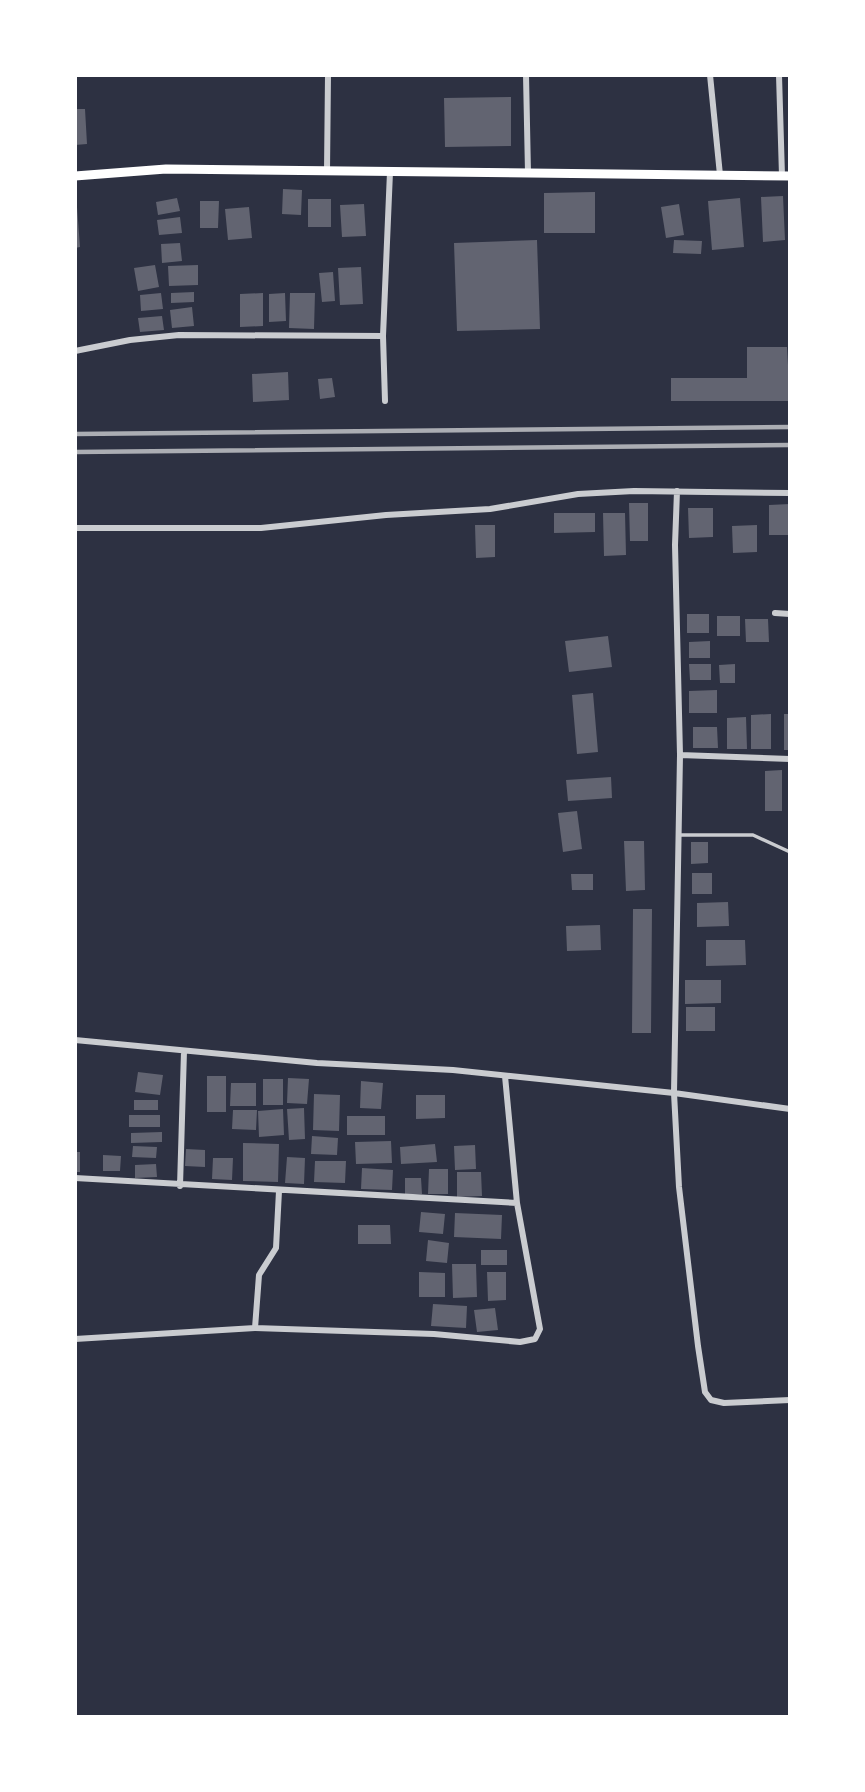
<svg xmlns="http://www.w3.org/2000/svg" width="865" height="1792" font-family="'PT Sans Narrow',sans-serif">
<rect width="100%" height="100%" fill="#2d3142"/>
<!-- building -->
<path fill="#626471" d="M511,97v49l-66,1 -1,-49z
M75,109h10l2,35 -12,1z
M283,189l19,1 -1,25 -19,-1z
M595,192v41h-51v-40z
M783,196l2,44 -22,2 -2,-45z
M177,198l3,13 -22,4 -2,-13z
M740,198l4,49 -32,3 -4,-49z
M308,199h23v28h-23z
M200,201h19l-1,27h-18z
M364,204l2,32 -24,1 -2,-32z
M679,204l5,31 -18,3 -5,-31z
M75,207h2l3,40 -5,1z
M249,207l3,31 -24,2 -3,-31z
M180,217l2,16 -23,2 -2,-15z
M537,240l3,89 -83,2 -3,-88z
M674,240l28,1 -1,13 -28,-1z
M180,243l2,18 -20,2 -1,-19z
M155,265l4,22 -21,4 -4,-23z
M198,265v20l-29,1 -1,-20z
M361,267l2,37 -23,1 -2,-37z
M333,272l2,29 -13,1 -3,-29z
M194,292v10l-23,1v-10z
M161,293l2,16 -22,2 -1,-16z
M263,293v33l-23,1v-33z
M285,293l1,28 -17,1v-28z
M290,293h25l-1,36 -25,-1z
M192,307l2,19 -22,2 -2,-18z
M162,316l2,14 -24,2 -2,-14z
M747,347h40l3,54h-119v-23h76z
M288,372l1,28 -36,2 -1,-28z
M332,378l3,19 -15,2 -2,-20z
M629,503h19v38h-18z
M790,504v31h-21v-30z
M688,508h25v29l-24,1z
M554,513h41v19l-41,1z
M603,513h22l1,42 -22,1z
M475,525h20v32l-19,1z
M757,525v27l-24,1 -1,-27z
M687,614h22v19h-22z
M717,616h23v20h-23z
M745,619h23l1,23h-23z
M608,636l4,31 -43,5 -4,-31z
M710,641v17h-21v-16z
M689,664h22v16h-21z
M735,664v19h-15l-1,-18z
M717,690v23h-28v-22z
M593,693l5,59 -21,2 -5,-59z
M771,714v35h-20v-34z
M784,714h6v36h-6z
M746,717l1,32h-20v-31z
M693,727h24l1,21h-25z
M782,770v41h-17v-40z
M611,777l1,21 -44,3 -2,-21z
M577,811l5,38 -19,3 -5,-39z
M624,841h20l1,49 -19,1z
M691,842h17v21l-17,1z
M692,873h20v21h-20z
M571,874h22v16h-21z
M728,902l1,24 -32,1v-24z
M633,909h19l-1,124h-19z
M600,925l1,25 -34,1 -1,-25z
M706,940h39l1,25 -40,1z
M685,980h36v23l-36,1z
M686,1007h29v24h-29z
M138,1072l25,3 -3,20 -25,-3z
M207,1076h19v36h-19z
M288,1078l21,1 -2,25 -20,-1z
M263,1079h20v26h-20z
M361,1081l22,2 -2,26 -21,-1z
M231,1083h25v23h-26z
M314,1094l26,1 -1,36 -26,-1z
M416,1095h29v23l-29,1z
M134,1100h24v10h-24z
M304,1108l1,31 -16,1 -2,-31z
M283,1109l1,26 -25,2 -1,-26z
M233,1110h24l-1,20 -24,-1z
M129,1115h31v12h-31z
M347,1116h38v19h-38z
M162,1132v10l-31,1v-10z
M312,1136l26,2 -1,17 -26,-1z
M391,1141l1,22 -36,1 -1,-22z
M243,1143l36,1 -1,38 -35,-1z
M435,1144l2,18 -36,2 -1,-17z
M475,1145l1,24 -21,1 -1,-24z
M133,1146l24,1 -1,11 -24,-1z
M186,1149l19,1v17l-20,-1z
M75,1152h5v20h-5z
M103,1155l18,1 -1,15h-17z
M287,1157l18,1 -1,26 -19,-1z
M213,1158h20l-1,22 -20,-1z
M315,1161h31l-1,22 -31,-1z
M156,1164l1,13 -22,1v-13z
M362,1168l31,2 -1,20 -31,-1z
M429,1169h19v25h-20z
M457,1172h24l1,24 -25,1z
M405,1178h16l1,16h-17z
M421,1212l24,2 -2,20 -24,-2z
M455,1213l47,2 -1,24 -47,-2z
M358,1225h32l1,19h-33z
M428,1240l21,3 -2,20 -21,-2z
M481,1250h26v15h-26z
M452,1264h24l1,33 -24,1z
M419,1272l26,1v24h-26z
M487,1272h19v28l-18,1z
M433,1304l34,2 -1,22 -35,-2z
M495,1308l3,22 -21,2 -3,-22z"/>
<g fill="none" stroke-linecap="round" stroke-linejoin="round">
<!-- service -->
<path stroke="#caccd0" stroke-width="3.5" d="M679,835h74l37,17"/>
<!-- minor -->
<path stroke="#caccd0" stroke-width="6" d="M526,75l2,98
M710,75l10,100
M779,75l3,101
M327,171l1,-96
M75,351l55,-11 49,-5 204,1
M385,401l-2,-65 7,-164
M677,491l-2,54 5,210 -6,338 5,94 19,159 7,46 6,8 13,3 66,-3
M75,528h186l125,-13 104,-6 88,-15 56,-3 156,2
M775,613l15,1
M680,755l110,4
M75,1040l242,23 136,7 221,23 116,16
M75,1178l442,25
M180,1186l4,-135
M255,1328l4,-53 17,-27 3,-57
M75,1339l180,-11 179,6 86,8 15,-3 5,-10 -23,-126 -12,-127"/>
<!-- secondary -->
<path stroke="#fff" stroke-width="9" d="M75,176l91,-7 624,7"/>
<!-- rail -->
<path stroke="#abadb3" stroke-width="4.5" d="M75,434l715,-7
M75,452l715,-7"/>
</g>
<!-- border -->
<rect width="865" height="1792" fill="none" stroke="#ffffff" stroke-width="154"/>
</svg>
